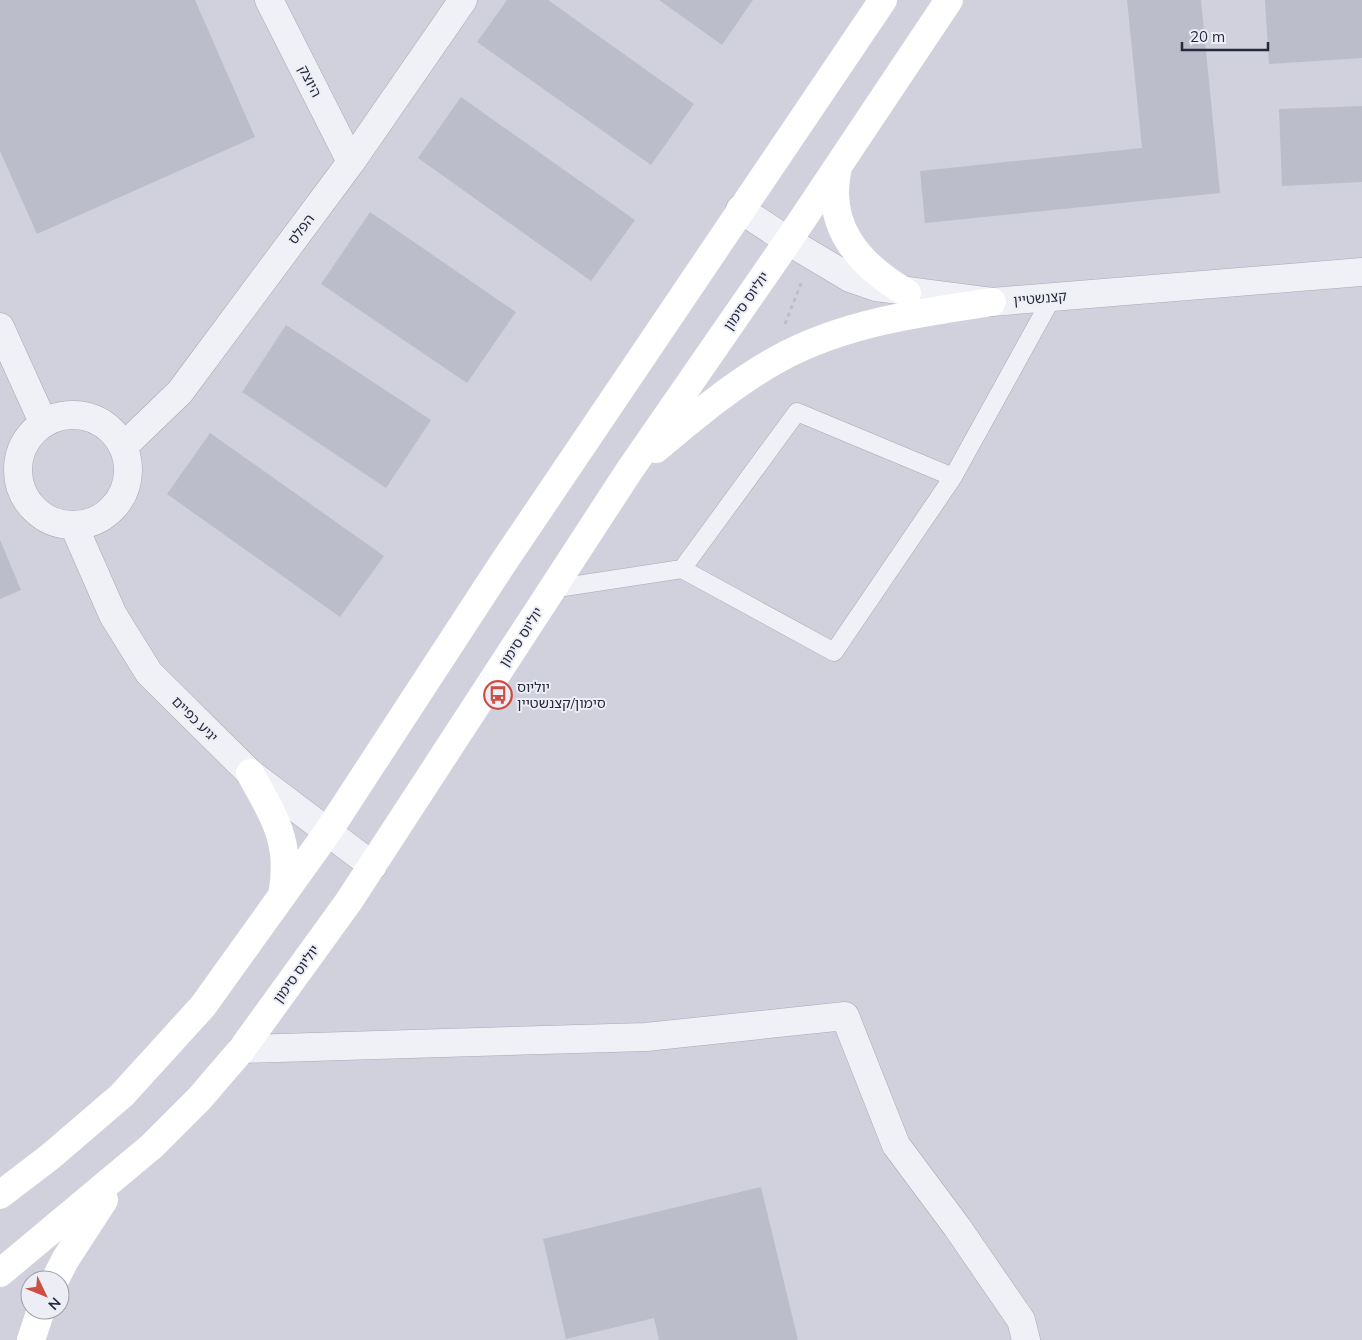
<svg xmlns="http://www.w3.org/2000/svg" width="1362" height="1340" font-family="Mulish,'Noto Sans Hebrew',sans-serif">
<rect width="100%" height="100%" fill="#dedfe7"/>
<!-- built -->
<path fill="#d0d1dc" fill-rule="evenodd" d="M0,0h1362v1340h-1362zM30,1280h30v30h-30z"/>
<!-- building -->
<path fill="#bbbdca" d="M0,0h195l60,137 -218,97 -37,-83z
M507,0h41l146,104 -43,61 -174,-123z
M659,0h94l-31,45z
M1127,0h74l19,193 -295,30 -5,-52 222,-23z
M1265,0h97v58l-93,6z
M461,97l174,123 -44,61 -173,-123z
M1362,106v76l-80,4 -3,-77z
M370,212l146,100 -49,71 -146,-99z
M286,325l145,95 -45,68 -144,-96z
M210,433l174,123 -44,61 -173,-123z
M0,540l21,50 -21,9z
M761,1187l37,153h-139l-5,-22 -88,21 -23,-100z"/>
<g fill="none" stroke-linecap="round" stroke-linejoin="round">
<defs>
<path id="lane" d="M682,569l152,83 119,-175 100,-181
M551,589l131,-20 115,-157 156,65"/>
<path id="street" d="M269,0l82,162
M740,209l48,32 62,37 26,9 116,15 370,-30
M0,327l43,95
M18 470a55 55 0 1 1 110 0a55 55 0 1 1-110 0Z
M124,446l56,-54 171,-230 112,-162
M74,526l39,89 36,58 101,100 123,93
M242,1049l404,-12 199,-21 51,129 61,82 64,93 5,20"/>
</defs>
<!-- lane casing -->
<use href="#lane" stroke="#a7a9b4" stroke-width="19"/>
<!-- street casing -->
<use href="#street" stroke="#a7a9b4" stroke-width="29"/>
<!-- path -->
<path stroke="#bcbdc6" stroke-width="3" stroke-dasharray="4 4" stroke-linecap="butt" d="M785,324l17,-43"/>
<!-- lane -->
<use href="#lane" stroke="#f0f1f6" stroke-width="18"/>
<!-- street -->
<use href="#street" stroke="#f0f1f6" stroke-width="28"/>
<!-- secondary -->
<path stroke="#fff" stroke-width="28" d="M838,167c-14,59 21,98 69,126
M656,449c38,-32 77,-65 122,-90 65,-36 141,-46 214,-57
M250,773c25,46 42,69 32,123
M0,1195l51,-39 71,-61 81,-89 124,-173 176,-270 380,-563
M0,1273l152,-127 47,-47 43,-50 107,-148 280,-430 159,-230 161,-241
M55,1280l10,-20 39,-60
M31,1340l10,-30"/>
</g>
<!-- icons -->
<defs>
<symbol id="bus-ring" viewBox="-11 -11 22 22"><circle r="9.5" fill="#edeef5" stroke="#cd4e42" stroke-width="1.5"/><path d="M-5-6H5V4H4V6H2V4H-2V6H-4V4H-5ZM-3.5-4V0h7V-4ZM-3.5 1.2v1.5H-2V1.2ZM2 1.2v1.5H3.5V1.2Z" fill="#cd4e42"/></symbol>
</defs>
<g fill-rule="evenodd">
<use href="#bus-ring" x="482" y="679" width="32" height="32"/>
</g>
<g text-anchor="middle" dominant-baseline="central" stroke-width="4" stroke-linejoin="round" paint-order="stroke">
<!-- street labels -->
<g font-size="14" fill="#272a3e" stroke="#edeef5">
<text transform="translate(310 81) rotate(63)">היוצק</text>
<text transform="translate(301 229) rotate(-53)">הפלס</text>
<text transform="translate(1040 298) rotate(-5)">קצנשטיין</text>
<text transform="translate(746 301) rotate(-55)">יוליוס סימון</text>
<text transform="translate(521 637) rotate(-57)">יוליוס סימון</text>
<text transform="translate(195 719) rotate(45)">יגיע כפיים</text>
<text transform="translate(296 974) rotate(-54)">יוליוס סימון</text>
</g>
<!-- poi labels -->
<g font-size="14" fill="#272a3e" stroke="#edeef5" text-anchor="start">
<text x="517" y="687">יוליוס<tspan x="517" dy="16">סימון/קצנשטיין</tspan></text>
</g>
</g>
<!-- north arrow -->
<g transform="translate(45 1295) rotate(133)"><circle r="24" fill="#edeef5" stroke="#9ea0ac"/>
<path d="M0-4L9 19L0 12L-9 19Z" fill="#cd4e42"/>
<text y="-8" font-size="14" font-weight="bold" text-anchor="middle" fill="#272a3e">N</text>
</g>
<!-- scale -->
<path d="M1182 42v8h86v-8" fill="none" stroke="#272a3e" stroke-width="2.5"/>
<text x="1190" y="42" font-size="15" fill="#272a3e" stroke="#edeef5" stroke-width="4" paint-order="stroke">20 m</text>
</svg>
